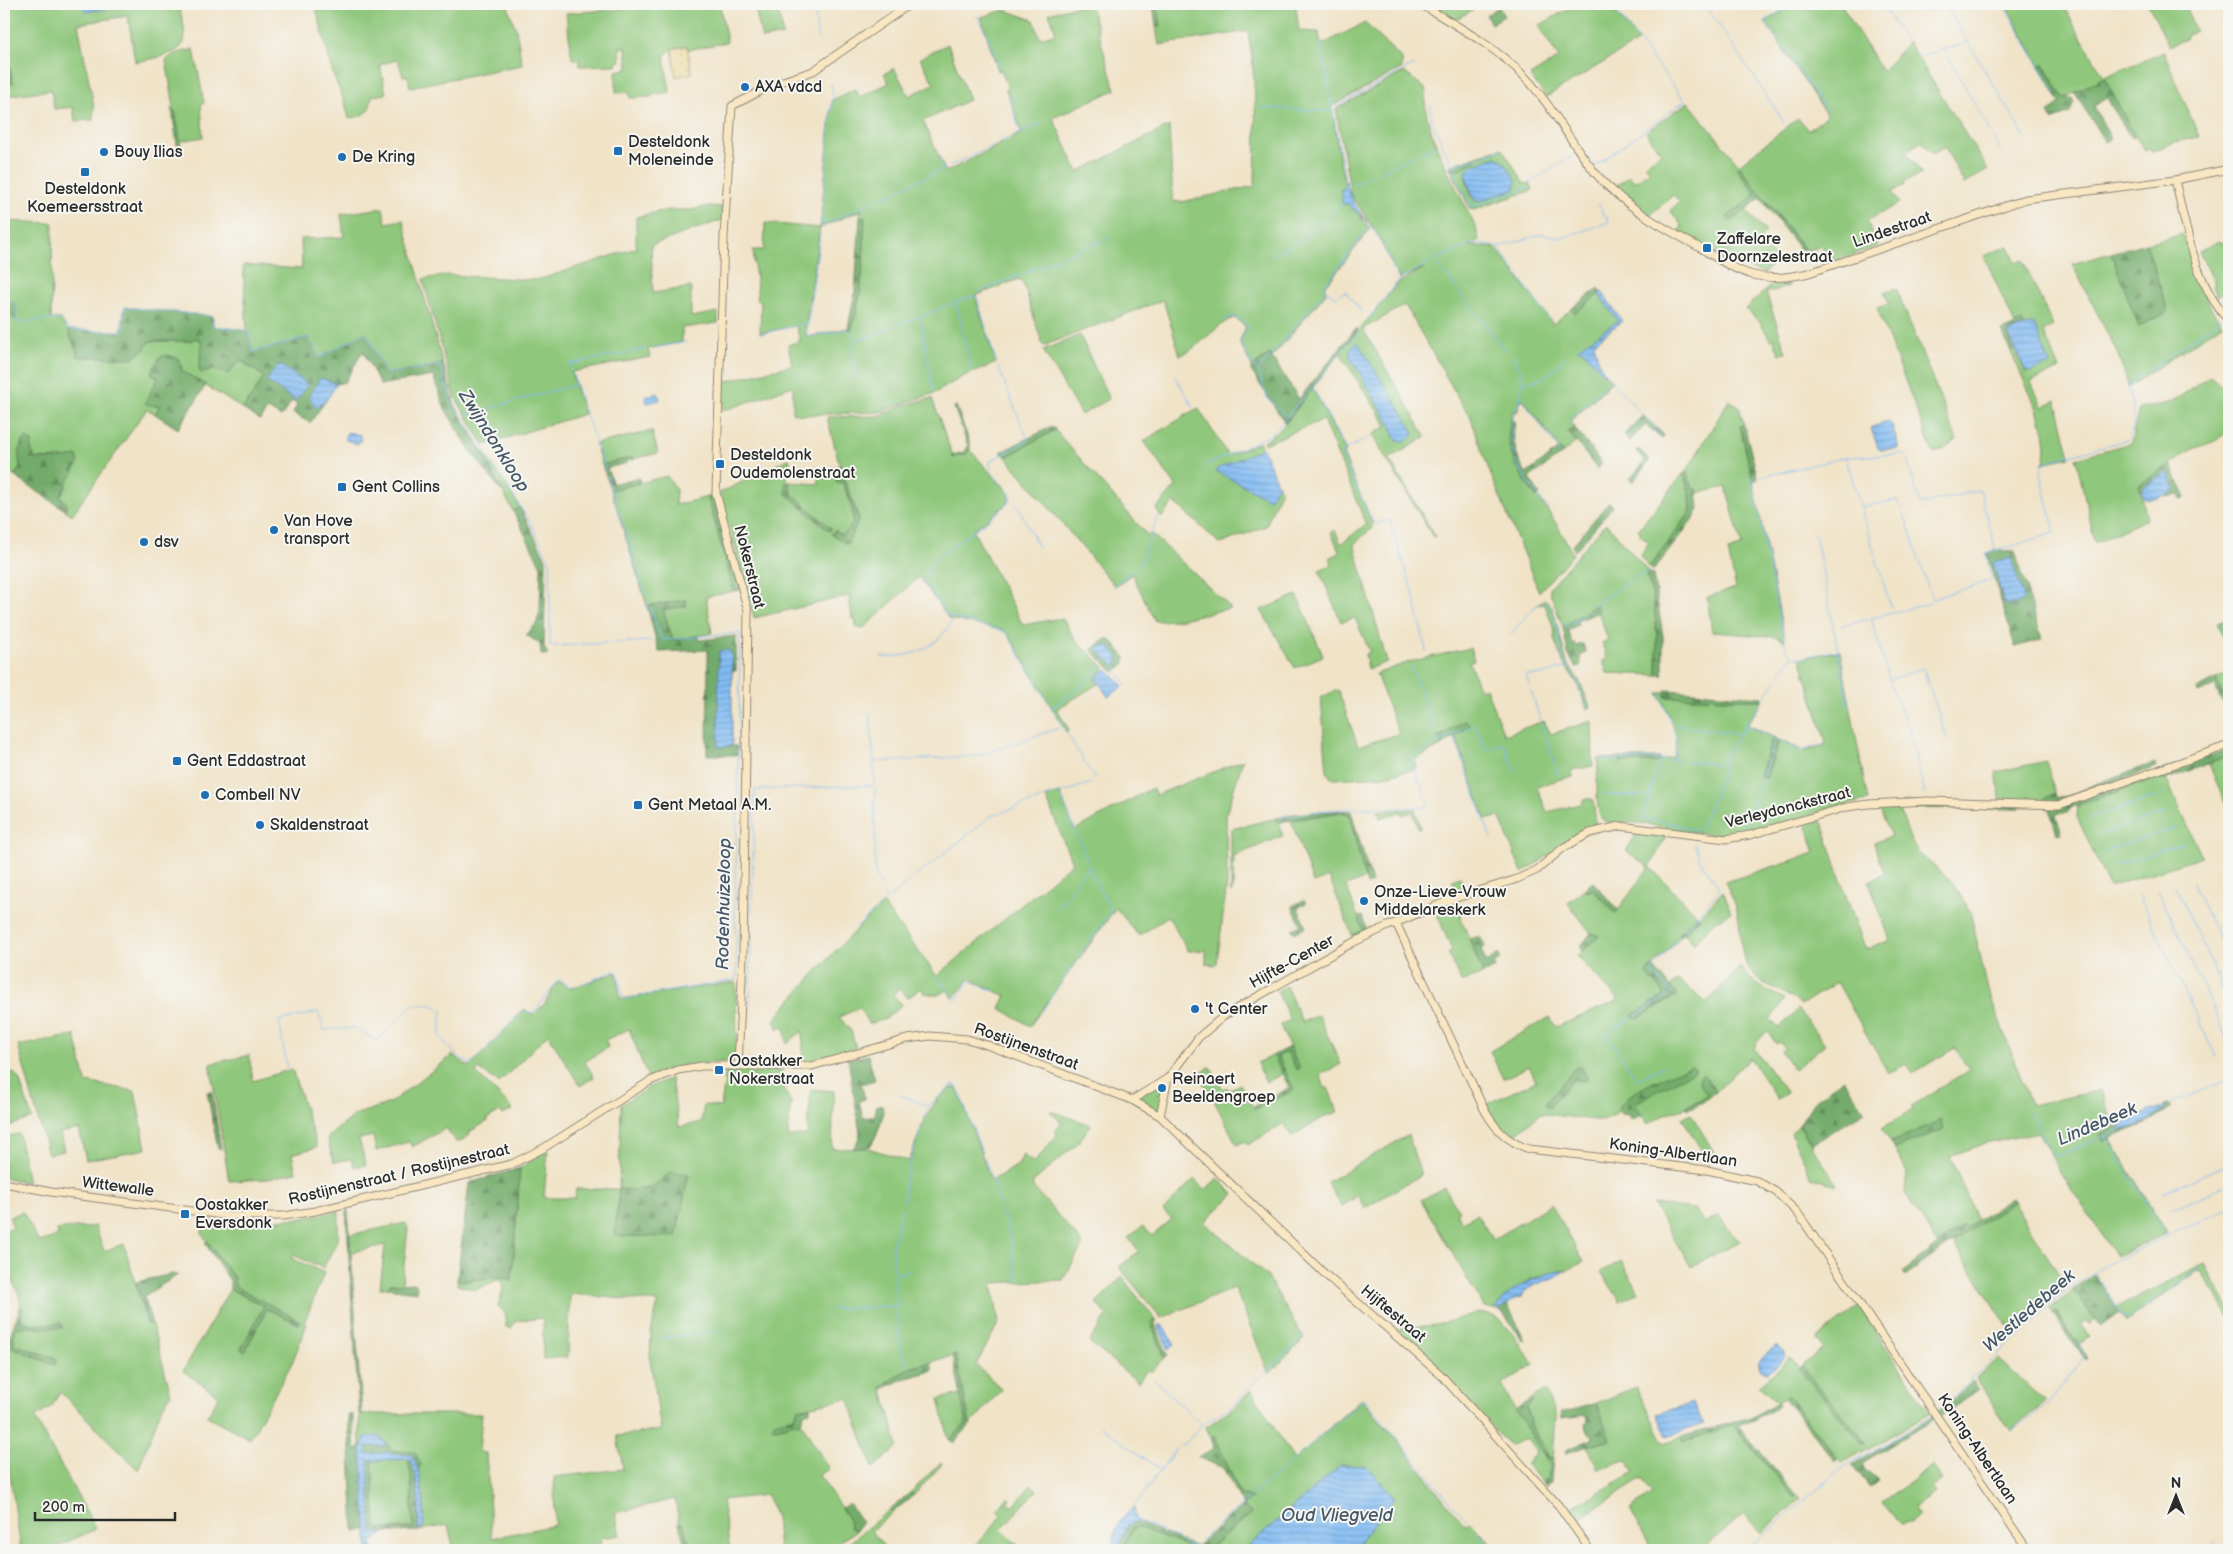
<svg xmlns="http://www.w3.org/2000/svg" width="2233" height="1554" font-family="'Balsamiq Sans',sans-serif">
<defs>
<pattern id="forest-firs" width="22" height="20" patternUnits="userSpaceOnUse" patternTransform="scale(1.25)"><rect width="22" height="20" fill="#73ac6b"/><path d="M5 1l3.5 6h-7zM16 11l3.5 6h-7z" fill="#5f8c58"/></pattern>
<pattern id="sand-dots" width="8" height="8" patternUnits="userSpaceOnUse" patternTransform="scale(1.25)"><rect width="8" height="8" fill="#eeda9e"/><path d="M2 2h.1M6 6h.1" fill="none" stroke="#cb8" stroke-width="1.8" stroke-linecap="round"/></pattern>
<pattern id="park-tufts" width="24" height="20" patternUnits="userSpaceOnUse" patternTransform="scale(1.25)"><rect width="24" height="20" fill="#8fc77b"/><path d="M3 7l-1-3M5 7V3M7 7l1-3M15 17l-1-3M17 17v-4M19 17l1-3" fill="none" stroke="#75a265"/></pattern>
<pattern id="water-rules" width="6" height="5" patternUnits="userSpaceOnUse" patternTransform="scale(1.25)"><rect width="6" height="5" fill="#82bcf4"/><path d="M0 2.5h6" fill="none" stroke="#6b99c6"/></pattern>
</defs>
<rect width="100%" height="100%" fill="#f6f6f2"/>
<filter id="ink" filterUnits="userSpaceOnUse"><feTurbulence type="fractalNoise" baseFrequency=".02" numOctaves="2"/><feDisplacementMap in="SourceGraphic" scale="10" xChannelSelector="R" yChannelSelector="G"/><feConvolveMatrix kernelMatrix="1 2 1 2 8 2 1 2 1" color-interpolation-filters="sRGB"/></filter>
<filter id="wash" filterUnits="userSpaceOnUse"><feTurbulence type="fractalNoise" baseFrequency=".0096" numOctaves="4" result="noise"/><feDisplacementMap in="SourceGraphic" scale="20" xChannelSelector="R" yChannelSelector="G"/><feGaussianBlur stdDeviation="1.12" result="paint"/><feColorMatrix in="noise" values="0 0 0 0 0 0 0 0 0 0 0 0 0 0 0 0 0 1.4 0 .05"/><feComposite in="paint" operator="in"/></filter>
<g filter="url(#wash)">
<rect width="100%" height="100%" fill="#f0e3c7"/>
<!-- grass -->
<path fill="#8fc77b" stroke="#5d7953" fill-rule="evenodd" d="M4,4h191l-16,2c2,11 8,25 5,36 -4,13 -37,18 -49,20l-7,-46 -50,8 16,83 -1,13 -18,1 -2,-14 -19,2 -3,-19 -47,6v-43l6,30h3l-9,-48z
M315,4h192l9,25 6,36 -112,22 -2,-11h-5l-5,-16 -18,4 6,30 -14,2c-3,19 -5,18 -23,23l-4,-16 -11,-26z
M624,4h115l-19,2 7,36 -39,8 -1,-4 -15,3 -8,7 6,36 -18,3 -1,2 -21,1v-5l-14,-1v-21l12,-2 -2,-22h-6l1,14 -5,1v3l-37,1v-7h-7l-6,-46 58,-4z
M754,4h23l6,31 -21,4z
M1084,4h6l25,86 -62,28 25,54 91,-46 4,75 8,1 74,-16c1,-52 2,-103 -7,-155l-89,14 -3,-18 5,-1 -4,-22h142v2l-3,1 3,24 20,1 2,13 44,-22 37,36v9l-70,38c7,45 7,88 38,123l-45,58 1,6 -54,64 -2,-3 -18,13 -12,-23v-4l6,-13 -11,-9c-14,1 -38,33 -55,37l-17,-55 -120,46 -20,-63 -4,-4 -44,17 21,67 -34,14 -27,16 -56,19 -78,3 -8,-2v-27l-70,25v-29l69,-17 -4,-20 12,-4 -4,-15 -36,7 1,-32 -3,-1 -5,-50h11l1,-27 55,5 12,-128 23,-11 5,8 29,-14 -5,-9 10,-6 15,28 25,-12 -14,-26 28,-14 21,56 -46,21 23,51 76,-39 -16,-43 2,-2 -7,-18 -3,1 -17,-54 24,-7 29,10 6,18 16,-5 -7,-20zM861,210l-1,7h5c-2,35 -1,80 -14,113l-3,-2 -41,9 -2,-5 15,-104z
M1445,4h38l-28,16 -19,-11z
M1577,4h32l30,37 -93,56 -16,-21 29,-18 -21,-32z
M1794,4h47l41,67 26,-29 80,128 -24,14 -19,-37 -13,7 -10,-13 -16,11 16,22 -19,8 2,3 -13,7 7,11 -32,18 11,25 -49,17 -7,-17 -16,5 -66,-84 -3,2 19,25 -25,27 14,-12 21,23 -6,6 3,4 -2,1 16,16 -13,14 -26,-7 -60,-33 4,-7 -12,-16 10,-8 -7,-7 -24,21 -35,-29 16,-11 5,6 15,-11 -5,-6 16,-12 -15,-21 42,-30 51,63 59,-47 11,12 18,-14 -62,-94z
M2018,4h44l42,73 60,-25 35,85 -24,5 -24,10 -3,-3 -3,2 -10,-15 -31,-59 -41,22 -19,-35 -4,2 -32,-57z
M2148,4h36l12,27 -8,4 -2,4 -17,7z
M194,49l10,54 -3,1 2,33 -23,4 -5,-30h-3l-1,-3 3,-1 -8,-47 8,-6z
M1404,72l23,18c-12,28 36,109 49,138l3,12 -10,5 27,3 57,76 18,-15 4,4 26,-21 20,30 -29,22 7,23 13,14 -42,41 4,5 -6,4 8,11 -13,11 -41,-55 -5,14 -4,-1c-3,12 -6,25 -3,38 6,21 30,50 42,68 8,12 14,25 21,37l-34,38 -50,-122 -20,-57 -3,-2 -61,-106 -42,24 63,108 -37,22 46,77 -2,1 -61,-102 15,-9 -47,-73 58,-70 26,-15 -25,11 -22,-45 -26,-39 -15,-86zM1390,424l20,2 4,8 -17,7z
M1502,148l22,35 7,1 2,6 -60,20 -3,-1 -18,-37 24,-11 -2,-4zM1465,175l20,24 -6,2 -7,-4z
M709,206l13,1v13l-71,25 2,48 38,-6v30l27,-5v11l-36,5v14l-34,7 2,8 -79,15 13,42 -100,31 -29,-48 -32,-118 25,-4 85,5 11,-2 92,-30v-31l31,-7h25z
M383,208l3,15 17,-3 40,144 -57,10 -19,-39 -48,23 -6,-13 -60,7 -6,-22 -4,-65 59,4 -1,-30 43,-2 -3,-23z
M4,221l49,2 -2,96h10l7,11 11,27 65,-7 6,-9h39l7,-3 6,4 -3,26 8,4 33,-12 24,17 -21,32 -61,-38 -1,-7 -21,-7 -6,10 4,10 -2,28 4,1 -5,8 -8,-5 -75,106 -7,-5 2,-6 -7,-8 6,-8 -3,-30 -28,1 -4,-10 1,-7h-10l-3,16 1,10 -6,8 -10,-7v-159l12,9 -10,-19 -2,1z
M2183,234c9,33 18,62 39,90l-93,63 -12,-35 -45,-88 39,-11 28,74 29,-15 -22,-69z
M2229,239v51l-12,6 -5,-11 3,-1 -16,-33 21,-10 2,2z
M2009,246l7,17 7,-3 30,66 -10,5 17,38 -29,13 11,25 14,-7 14,57 -28,6 3,-2 1,-15 -3,-22h-2l-4,-15 -27,-59 4,-1 12,24 23,-11 -15,-37 -10,1 -2,-4 -7,3 -31,-69z
M1788,282l2,4 -24,7 20,59 -6,2 -7,-15 -2,2 -12,-20 -14,-12 28,-26z
M1896,288l61,152 -14,10 -10,3 -56,-145 12,-4 -5,-12z
M1080,335l29,64 -28,16 -38,-65z
M2210,376l19,16v39l-14,10 -24,9 -52,35 8,34 -52,24 -19,-85 55,-15 8,-34 33,-7z
M1312,388l34,64 -3,2 29,69v5l-18,16 33,118 -19,7 -3,-15 5,-2 -15,-34 -14,4 -22,-52 14,-6 -4,-6 11,-5 -9,-21 4,-2 6,14 25,-20 -43,-104 -59,24 -1,-3c21,-9 35,-35 49,-53z
M932,398l21,59 13,-3 4,-4 40,44 -2,9 -35,27 50,95 33,-6h7l12,20 30,29 -10,11 3,5 -41,25 12,21 -3,2 -57,-97 -7,-5 -53,-11 -30,-42 -56,52 -7,-2 -1,-9 -3,1 -3,-23 -95,22 -34,-125 68,-34 2,1 -4,24 6,10 -3,-12 30,2 -2,-15 17,-2 3,16 5,-1c7,18 26,57 -11,52l19,5 9,-21 -20,-55 -12,-46 51,-1 24,-10z
M1729,400l10,6 5,19 -4,2 13,54 32,160 -7,-4 -66,-5 -5,-35 29,-9 -8,-37 14,-5 -16,-59 -28,6 -1,-4 -3,1 -8,-18z
M1198,408l30,47 32,-13 9,56 9,-13 3,4 -15,37 -46,18 -46,-42 -13,16 -5,-9 20,-23 -32,-45z
M1055,430l93,106 2,-2 3,1 78,73 -54,12 -22,1 -23,-47 -17,12 -109,-129z
M652,431l6,22 -24,6 -1,-2 -31,8 -7,-21z
M479,446l24,34 17,28 -7,3z
M1683,474l7,19 1,18 -42,56 -9,-11 9,-14 -10,-8 2,-2 -3,-2z
M667,476l9,14 -1,15 33,-8 26,94 -28,6 6,36 -39,7 -10,-31 23,-3v-6l-39,6 -36,-116z
M1605,524h2l42,49 -3,2c11,23 12,74 11,100l-50,-2 -4,-12 4,-2 -5,-16 6,-3 -12,-35 -33,22 -13,-35v-5z
M1297,595l26,61 -28,12 -34,-58z
M1544,600l4,2 5,7 14,54 13,19 10,25 -3,2 -10,-26 -14,-21 -9,-23 1,-7 -9,-25 -3,-3 -7,1z
M1470,648l4,12 -5,2 11,28 6,-2 18,47 40,-14 7,13 41,-13 1,45 -21,4 1,7c-12,1 -24,6 -36,10l10,25 34,-8 3,-5h9l3,26 -74,48 -23,-57 -13,4 -31,-84 15,-10 -5,-6 -27,18 5,7 -29,15 3,9 -34,7 -48,3 -5,-2 -3,-6 -6,-74 17,-7 20,56 41,-12 -23,-60 33,-12z
M1840,651l28,150c-45,6 -87,26 -132,33 -32,4 -66,-7 -98,-11 -9,-1 -31,3 -36,-4 -8,-9 -4,-47 -4,-60l23,-1v4h39v-2l12,-2c12,-20 -5,-47 -14,-65h8v4l97,3 -16,25 26,12 -13,39 6,2 13,-38 25,11 20,-5 2,-4 -26,-84z
M2226,674l1,3 2,-1v40l-13,-37z
M2229,756v57l-20,-49z
M1243,760l-17,54 1,69 -10,80 -2,2 -9,-1v-14l-18,1 -20,-35 -29,20 -23,-28 -86,118 -30,-18 6,-12 -36,-17 -17,19 -6,-8 -9,5 -14,-2 -3,-5 -13,10 -9,-10 -6,7 9,9 -16,15 -17,5 -10,-16 -20,9 12,14 5,17 -52,15 -2,-32 -15,13 -3,-17 -5,2 -5,-9c34,-40 70,-81 109,-116l54,72 135,-113 -26,-66 14,-4 15,37 77,-42 4,7z
M2046,761l9,32 -10,5 -2,4 -42,-1 -5,-29z
M2161,777l2,3 3,-1 36,78 -93,30 -32,-70 1,-12z
M1879,808h20l12,33 9,13 32,28 18,29 18,79 43,115 70,-15 14,38 -16,7 4,6 7,-2 57,94 -51,23 -54,-81 -24,-43 -57,13 -31,11 27,64 -11,8 -3,-3 -26,19 -32,-51 2,-20 -12,-24 48,-20 -3,-8 -49,21 -10,-14 32,-18 -2,-4 58,-36 -14,-22 -42,25 -6,-9 -19,9 -51,-91 -36,23c-13,-13 -32,-16 -46,-28 -17,-16 -13,-42 -17,-62 -2,-12 -8,-22 -13,-33l90,-29 -9,-30 11,-4 5,3 25,77 19,51 24,-10 -21,-59 16,-7 -11,-31 17,-7z
M1415,809l6,19 -3,1 -5,-17 -11,3 -1,-3 -21,6 -2,-7z
M1341,812l8,2 16,65 -19,7 17,44 -11,5 -23,-58 -16,6 -22,-63z
M1277,818l6,18 -49,20 -1,32 -2,5v-64z
M1639,830l28,4 -17,33 47,48 -18,18 2,3 -35,37 18,20v4l-13,6 -15,16 41,-23 -7,-9 8,-7 29,23 33,-36c14,18 24,22 45,32l-15,21 9,8 19,-19 27,35 -31,26 -13,-19 4,-2 -5,-7 -4,2 -8,-13 -11,11 -3,7 33,44 -10,6 -27,-41 -34,34 -13,-18v15l4,5 -7,6 -14,6 1,1 -21,7 -18,10 -13,-19 2,-3 58,-32 -2,-4c-26,9 -53,21 -74,40v5l-16,10 -59,-7 -5,1 -28,23 -9,-7 -17,-26 51,-24 -7,-15 -26,13 -13,-28 60,-34 6,10 63,-27 -42,-44 21,-21 -7,-2 -23,-30 16,-14 4,3 5,-3 23,24 33,-46 -23,-16zM1576,1068l10,13 -12,-2 -29,25z
M1723,891l8,21 -19,12 -18,20 -10,-11z
M1455,903l28,71 -22,8 -13,-29 4,-2 -16,-40z
M617,972l3,27 116,-17 1,72 -2,7 -49,4 -38,13 -19,-49 -24,11 3,7 -23,15 9,15 -14,9 -32,-52 -49,49 -20,-14 -3,4 37,36 -10,6 -3,-4 -13,8 1,2 -19,11 1,3 -13,8 -11,-15 -34,19 -3,-5 -33,9 -3,-15 -14,3 7,26 -12,2 -2,-8 -18,3 -7,-24 27,-23 36,-12 63,-48 16,12 55,-58 9,6 12,-12 13,-22 10,6 8,-1z
M1286,986l16,36 16,-7 23,49 -21,11 5,13h3l10,24 -10,3 -36,21 -8,-13 -36,22 -3,-4 -8,4 -27,-52 -13,-19 13,-7 13,22 4,-2 2,3 11,-6 13,23 3,1 37,-18 -15,-34 9,-5 9,18 3,-1 -19,-43 10,-5 -13,-29z
M75,1035l11,47 49,9 11,58 -60,11 -7,-31 -19,4 4,18 -16,3 -30,-108z
M249,1055l4,26 39,-12 25,78 -25,7 4,18 -28,7 -39,2 -19,-117z
M1274,1055l9,19 -17,8 -9,-19z
M782,1070l2,20 7,12 -3,35 19,-2 4,-46 23,2 -2,58 36,-1 41,13c8,-20 21,-68 46,-74l4,4 32,90 27,-16 5,-10 11,8 23,-28 -3,-3 8,-9 -12,-11 1,-1 40,14 -14,19 -45,39 1,4 50,57 -20,36 -71,3 7,39 -23,43 26,24 -32,36 -14,-70 -47,13 -27,18 16,61 -25,21 -25,-70 -50,11 -4,8 -13,4 -6,7 26,-6 28,47 -10,6 30,45 1,7 6,4 -30,19h-47l-3,-32 -9,-23 -45,5 8,50h-39l-8,-26 -4,-1 -4,-24 -60,14 5,22 -19,3 1,5 -16,4 1,3h-133l-6,-25 -30,6 5,-3c4,-19 -2,-40 -5,-59l3,-3 -11,-14 -20,-2c-5,-12 -13,-15 -25,-13l-5,12 -1,-35h123l-3,38 7,1 6,85 63,-13 -1,-48 69,-8 -6,-33 44,-6 -11,-71 1,-27 7,-30 -88,-8 -2,63 -25,2v-41l-27,3 -5,8 -5,-2 -1,-14 -7,-7 5,-17 -1,-7 -4,-2 -23,10 -18,-5v-5l6,1 38,-4 11,3 8,-112 28,-18 -4,48h31l1,-9h43l2,-84 28,-18 22,-9 8,49 22,-5 3,-17 17,2 5,-36zM670,1172l-55,63 4,-46c27,1 31,3 51,-17z
M13,1072l6,7 13,39 -27,10 3,8 11,-2 9,49 -24,-6v-103z
M1691,1114l26,43 -9,4 -26,-43z
M1799,1125l38,60 -25,-7 -21,-44z
M1408,1135l13,40 -56,33 -7,-12 -17,10 -14,-24z
M1218,1178l16,16 -30,28 64,55 36,62 -35,35 -34,-86 -74,30 -42,-51 20,-16 -11,-13 15,-12 9,10 20,-17 -9,-8 31,-32 11,11z
M1444,1187l15,24 -3,2 6,9 15,-8 16,26 58,-36 33,58 -25,11 -28,6 -33,31 -14,-3 -63,-107z
M2013,1202l54,85 -53,49 -61,-94z
M1653,1204l42,5 9,14 15,-8 9,14 12,12 -49,26z
M339,1211l-1,29 -15,28 -30,-13 -2,3 33,15 -20,50 3,1 -15,39 -42,76 -43,-23 12,-20 -36,-25 47,-82 34,17 -23,43 4,2 22,-42 31,15 -63,-38 -1,-8 -32,-44 1,-15 35,4h20v-2l47,-3z
M23,1212l16,30 19,-6 -1,-6c13,-3 25,-1 38,-4l9,25 20,-7 23,80h5l19,70 -10,15 -23,61 -78,-78 -8,14 -17,12 61,111 -46,21h-29l-15,-104h-2v-101h3l47,20 1,-7 -39,-13 -2,-2c-2,-21 10,-16 24,-15 7,0 14,-2 21,0l2,-5 -24,2 -16,-4 2,-13 -3,-1c2,-17 -13,-29 -16,-44 -2,-10 0,-22 0,-32l9,-4 -4,-10z
M406,1223l2,6 -6,55h-12l-4,4h-6l5,-43 -34,7 -2,-17z
M1621,1261l18,31 -19,9 -19,-29z
M2205,1264l24,46v8l-26,-46 -5,-1 -72,51 -10,-15z
M1122,1277l33,42 -4,4 14,35 -14,14 -3,-3 -10,13 -49,-40 18,-26 -11,-13z
M2073,1290l23,30 -6,4 -3,-4 -6,5 8,12 -10,8 -22,-33 -4,2 -3,-5z
M1859,1306l71,108 -88,49 -55,-67 -10,6 -18,-16 31,-28 73,86 2,-2 -64,-76 23,-18 -8,-9z
M1479,1312c27,2 40,33 55,52l-32,21 11,21 37,57 -1,12 -7,7 -16,-17 10,-13 -9,-14 -18,8 -74,-82 -36,-33 2,-3 36,-3z
M1998,1358l47,44 -34,29 -35,-52z
M1636,1387l28,56 17,-6 2,5 50,-17 61,72 2,-2 4,4 -39,34 -17,-19 -43,36h-49l-22,-41 22,-16 -10,-14 -65,41 -7,-12 65,-36 -10,-12 -27,9 -10,-22 22,-7 -13,-37z
M1251,1390l43,70 67,-61 39,44 62,80 4,2 5,-2 22,22 2,5h-142l42,-52 -29,-32 -24,-1 -98,85h-37l44,-36 -8,-9 8,-7 -10,-2 -26,-59 -4,1 -5,-11 30,-21z
M1545,1390l11,26 -3,42 -4,-1 -19,-32 -3,-18 5,-5 -1,-3z
M961,1394l6,30 -18,16 -10,-41z
M408,1459l3,18 2,51 -37,1 -4,-68z
M941,1462l1,2 -28,31 -3,-3z
M1933,1465l9,15 -10,7 3,6 -22,15 6,8 -10,7 -2,-2 -6,3 -18,-22z
M1031,1485l6,5 -36,39 22,21h-52l31,-34 -5,-5 11,-14 2,2 -3,4 6,4z
M889,1510l3,3 -21,18 16,19h-36l-3,-6z
M1138,1527l49,19 -5,4h-59l10,-22z"/>
<!-- forest -->
<path fill="url(#forest-firs)" stroke="#4f6c4b" d="M1153,4h4l4,22 -5,1z
M1499,7l5,9 -13,8 -5,-9z
M4,35l9,48h-3l-6,-30z
M2044,64l19,34h9l2,4 -4,11 -18,7 -4,-8 12,-9 -20,-37z
M2104,77l31,59 -4,2 -24,-40 -13,8 17,33 -6,3 -30,-49z
M172,111h3l6,34h-4z
M1474,157l2,4 -24,11 -2,-6z
M1740,167l64,82 -3,2 -41,-53 -29,24 -4,-5 29,-23 -19,-25z
M860,217h5c-2,37 -1,78 -14,113l-3,-2 7,-37z
M2146,243l22,69 -29,15 -28,-74z
M1599,288l2,4 -26,21 -4,-4z
M6,300l10,4v16l-12,-10v-9z
M125,307l88,9v10l34,4 6,22 55,-15 11,21 45,-25 3,2 19,39 57,-10 11,39 25,43 22,45 -31,-41 -25,-41 -12,-33 -53,9 -17,-34 -18,31 -8,2 -16,-6 -1,28 7,-7 -17,24 -17,-10 4,-8 -5,-4 -11,16 -13,-8 -8,11 -17,-11 21,-32 -24,-17 -12,14 -16,-5 -11,4 -2,-5 3,-26 -6,-4 -7,3h-39l-6,9 -12,8 -53,-1 -11,-27 53,1 3,-22z
M2022,322l2,4 -15,6 -1,3 6,14 -4,1 -8,-19z
M1356,328l2,2 -73,93 -35,-54 20,-15 29,45z
M168,355l11,4 3,12 24,14 -28,44 -23,-15 5,-8 -12,-1 -3,-2 13,-25 -7,-5 9,-16z
M956,406l14,37v7l-4,4 -13,4 -1,-3 13,-3 3,-6 -14,-39z
M1643,415l21,20 -2,4 -16,-14 -17,16 -5,-7z
M1510,421h5c-4,20 1,35 11,53l33,-25 4,4 -34,25 11,17 -4,2c-19,-27 -29,-42 -26,-76z
M1744,425l14,54 -5,2 -13,-55z
M1053,426l2,4 -49,27 -5,-5z
M1574,427l28,37 -5,5 -29,-38z
M26,438l6,4 -1,7 4,10h20l22,-3 2,6 -19,34 7,8 -2,6 -51,-34 6,-8c-1,-10 -3,-22 6,-30z
M1638,449l12,11 -17,22 -3,-3 15,-18 -9,-11z
M633,457l1,3 -8,1 1,2 -20,5 6,16 26,-7 1,6 -29,7 -9,-25z
M2170,464l16,34 -5,1 -2,-5 -12,3v-2l8,-5 -7,-17 -28,18 -1,-6z
M840,465l19,55 -12,24 -16,-10 4,-4 6,5c23,-11 8,-35 2,-53l-6,1 -3,-16z
M1686,472l8,18 3,-1 2,20 -4,8 -42,54 -4,-4 42,-56 -1,-18 -7,-19z
M786,482h3l3,12 40,35 -3,2 -43,-37z
M712,496l3,1 26,93 -7,1 -26,-94z
M1609,502l4,4 -38,45 -3,-5z
M520,508l26,51 -2,88 4,8h-7l-1,-11 -14,-9 10,-11 4,-12 1,-46 -28,-55z
M1995,550l11,2 9,-1 27,88 -27,8 -28,-92z
M1649,573l4,2 10,61v39h-6c1,-26 0,-77 -11,-101z
M686,600v6l-23,4 10,30 25,-4 2,4 36,-4v35h-4v-15l-14,91 19,-1v9h-30l1,-105 -49,2 -12,-46z
M1596,605l3,7 -22,9 1,4 -10,5 4,13h3v3l8,-2 3,9 -6,3 1,9 -5,3 -8,-14 -5,-27z
M2229,618v35l-12,-30z
M1107,638l4,2 14,17v6l-11,9 -23,-22z
M2216,679l10,22 -4,2 -7,-17 -17,7 -1,-4z
M1666,690l97,7v3l-98,-3z
M1465,720l5,6 -27,19 -5,-7z
M1773,737l6,3 -13,38 -6,-1z
M2229,749v7l-67,25 -1,-4 -89,30 -5,6h-8l-3,3 6,17 -5,1 -8,-26z
M1621,758h39v4h-40z
M2154,763l2,4 -86,32 -10,3h-17l2,-4 10,-5 1,4 8,1 29,-13z
M1902,803l118,3v3l-121,-1z
M1333,811h18l21,72 -5,2 -18,-71 -8,-2 -50,8 -12,3 -2,-5 16,-4z
M1593,882l25,28 -3,3 -22,-24 -5,3 -4,-3z
M1304,900l2,3 -8,5 8,19 -12,6 -2,-4 9,-4 -9,-19z
M1697,915l3,3 -19,18 -3,-2z
M1362,916l5,16 -13,7 -2,-4 11,-5 -5,-13z
M1591,933l7,2v3l-16,13 -2,-4z
M1480,936l5,10 -3,5 4,12 12,-9 3,5 -7,5 1,4 -12,6 -13,-35z
M1653,967l24,28 -41,24 -4,-4 32,-18v-4l-18,-20z
M1289,1047l11,21 -3,2 -10,-18 -9,4 16,34 -39,19 -1,-3 35,-18 -15,-33z
M868,1055l7,25 -14,4 4,15 -6,2 4,17 12,-2v-9l8,-2c1,14 -6,29 -12,41l-18,3 6,-11 1,-5 -12,-74z
M1693,1066l3,4 -59,32 -1,3 6,9 -10,6 -3,-5 -8,-1 -3,-4c3,-17 59,-39 75,-44z
M1576,1067l6,1 6,11 -2,2 -12,-2 -25,28 -4,-3z
M1703,1074l13,18 -13,10 -15,7 -2,-3 14,-6 7,-6 -8,-11v-7z
M1843,1079l22,32 -53,33 -13,-19 16,-25z
M212,1091l9,58h-3l-11,-57z
M2169,1104l3,3 -24,16 -45,18 -4,-7 50,-19z
M1941,1120l3,9 -49,20 -4,-7z
M520,1168l-8,112 -12,-3 -38,4 -5,-1 12,-97z
M670,1172l19,2 -13,63 -61,-1 4,-47c27,1 31,3 51,-17z
M2011,1198l2,4 -60,40 -48,34 -3,-3 61,-48 3,3z
M346,1210h2l14,204h-3z
M207,1241l27,37 1,8 65,35 -1,3 -32,-15 -22,43 -4,-3 23,-43 -34,-17v-8l-25,-38z
M1559,1273l-28,13 -25,16 19,38 -2,1 -20,-28 -5,-3v-4c17,-18 36,-32 61,-33z
M172,1274l6,1 -34,21 8,28h-4l-12,-42z
M2095,1274l25,39 -19,14 -28,-37z
M415,1283l2,4v5l-31,-4 4,-4z
M20,1307l3,1 -2,13 16,4 24,-2 2,5c-8,0 -17,0 -25,0 -14,-1 -26,-6 -24,15l2,2 39,13 1,6 -2,1 -47,-20z
M2056,1312l32,46 -2,2 -33,-46z
M1155,1319l2,2 -2,3 13,31 -3,3 -14,-35z
M956,1354l14,71 -16,18 -5,-3 17,-16 -13,-69z
M931,1362l2,9 -30,8 -21,10v-3l27,-18z
M1801,1366l65,76 -3,2 -65,-76z
M1973,1381l5,8 -37,28 -3,-5z
M1787,1395l52,65 -3,2 -52,-64z
M1531,1399l1,3 -5,5 3,18 19,32 4,1 -2,24 -4,4 -5,-4 7,-7v-12l-34,-53z
M1777,1402l2,3 -25,15 -16,5 58,70 -2,3 -61,-73 -50,17 -2,-5 73,-21z
M1597,1403l13,37 -45,13 1,-3 26,-11 1,-3 -7,-6 -1,-6 3,-1 -2,-8 -24,3 -1,-5z
M810,1407v4l-6,3 -3,8 -26,6 -3,-1 2,-5 20,-5 4,-8z
M353,1414l2,35h6l5,81 -12,1 -6,-116z
M1933,1416l2,3 -73,44 3,7 13,11 -8,6 -18,-22z
M1215,1437l26,59 11,2 -9,7 8,8 -44,37h-25l4,-4 -48,-19 -5,2 -10,21h-6l11,-25 10,-4 3,3 55,23 47,-42 -20,-37 -25,-11 16,-9 -3,-10z
M386,1444l7,7 22,1 6,14 -3,3 -7,-14 -44,-1 -1,-8h18z
M408,1459l3,2 4,12 4,31 -1,27 -46,2 -5,-72h5l4,68 37,-1 -2,-51z
M911,1492l3,3 -22,18 -3,-3z
M849,1504l13,18 -6,9 -6,-4 -1,-7 -8,-12z
M679,1523h4l8,27h-5z"/>
<!-- sand -->
<path fill="url(#sand-dots)" stroke="#8c8264" d="M687,46l5,27 -16,4 -4,-28z"/>
<!-- park -->
<path fill="url(#park-tufts)" stroke="#5d7953" d="M1460,877l5,14 -7,3 -6,-14z
M1168,1078l-8,38 -28,-16z"/>
<!-- water -->
<path fill="url(#water-rules)" stroke="#567490" d="M81,4h58l-53,8z
M1497,157l7,5 12,17 -1,10 -36,12h-4l-8,-21 -1,-9 9,-6z
M1346,181c3,16 11,29 22,42l-20,-19h-6v-11l-2,-3 4,-2z
M1602,292l20,29 -28,22 5,20 6,10 -1,2 -21,-25 -6,-1 41,-28 -17,-23 -2,-4z
M2031,324l3,1 16,39 -23,9 -19,-40z
M1358,343l52,83 4,9 -9,6h-8l-7,-17 -40,-67c-2,-7 2,-13 8,-14z
M279,364l29,20 -12,17 -30,-20z
M320,378l17,6 -10,15 -11,9 -7,-12z
M658,393l2,7 -13,3 -2,-7z
M1887,421l5,4 7,24 -19,1 -2,-2 -7,-20z
M348,432l12,3 1,6 -4,3 -11,-4 -1,-4z
M1263,448l15,37 -9,14 -53,-28 1,-2z
M2168,472l7,18c-9,5 -20,11 -30,9l-3,-6 1,-5z
M2011,558l13,40c-5,8 -12,7 -20,6l-11,-42z
M1106,645l10,8 3,6 -4,7 -18,-16 4,-4z
M726,650l4,1 2,5v90l-14,1 1,-96z
M1106,669l16,15v3l-14,10 -12,-19z
M2168,1106l-21,16 -19,7 -9,2 2,-6 28,-14z
M1566,1270c-12,13 -38,11 -46,28l-6,1 -15,12 -3,-2c9,-20 49,-37 70,-39z
M1158,1325h4l13,20 -5,4 -2,-1z
M1775,1346h4l6,6 1,5 -18,16c-7,-1 -10,-5 -9,-12z
M1692,1403l12,21 -37,12 -10,-22z
M377,1436l6,3 3,5 -2,2h-18l1,8 16,-1 5,-2 4,3 19,1c11,13 15,57 12,73l-5,3 1,-27 -4,-31 -4,-12 -3,-2 -40,2 4,72h12l-13,10 2,7h-5l-7,-101 4,-12z
M1341,1465l25,1 29,32 -42,52h-109z
M1134,1507l2,11 2,3 -10,4 -11,25h-4c1,-24 4,-27 21,-43z"/>
<g fill="none" stroke-linecap="round" stroke-linejoin="round">
<!-- stream -->
<path stroke="#82bcf4" stroke-width="1" d="M814,4l4,35
M1705,4l79,118
M1792,4l-27,17 62,91
M1882,4l24,37
M1945,4l80,133
M2003,4l53,90
M977,15l12,24 10,29
M1967,41l-1,2 -22,6 56,100
M1321,43l25,143
M1921,56l23,-7
M831,84l2,8 -12,134 124,-58
M1009,95l10,34
M1430,105l3,19 38,83 58,-20
M1335,107l78,-42
M1260,108l73,3
M1013,136l29,-13
M1583,150l12,16 90,-65 -75,-97
M939,158l4,11
M950,166l59,-28
M1452,166l48,-16
M1529,183l46,-29
M1352,185l83,-39
M1349,197l9,13
M1368,224l7,7 24,49 35,-20 40,-17 25,4 44,-13 19,4 47,-16 -11,-18
M820,234l-13,96v4l3,3 38,-8 9,12 115,-45 5,1 19,65
M1498,247l52,74
M1272,255c29,-10 47,-32 70,-51
M1064,256l46,-18
M1434,260l71,90
M1327,291l8,6 10,-6 17,21
M979,292l81,-34
M2222,300l7,-5
M4,301l12,3v16l4,2 41,-3 7,11 54,1 2,-22 1,-2 88,9v10l34,4 6,22 55,-15 11,21 45,-25 3,2 19,39 54,-9 11,35 79,122 20,39v85l101,-5
M956,302l16,69
M1369,318l30,-38
M921,320l12,71
M1225,320l6,-4 8,2 9,8 -7,16 4,11 13,18 9,27 19,18
M761,334l46,-11
M851,345l6,35
M2184,345l36,-26
M654,348l32,-6
M1513,355c4,9 10,19 9,29 0,15 -9,28 -11,42 -4,33 17,58 37,82
M2165,359l18,-13
M998,367l30,73 -38,21c-2,18 20,23 21,38 -14,23 -86,54 -87,82l25,36 57,15 60,100
M1258,371l68,-81 -2,-4 46,-60
M2148,371l15,-11
M1605,375l56,59
M1175,376l18,31
M1522,383c22,-2 31,-12 44,-27
M1313,387l33,63 23,-13
M1520,396l40,56
M581,402l-11,-38 76,-15
M584,409l22,62
M466,415l108,-30
M1569,421l40,-40
M1346,450l-5,3 33,71 15,-4 24,72 13,59
M1846,458l45,150
M1907,459l13,45 60,-14 16,61 59,-18 -14,-59 2,-10 5,-3 79,-21c12,-17 5,-36 0,-55l17,-12
M1204,466l68,-32 86,-102
M607,476l39,120
M1014,502l3,2 21,43
M1862,507l34,-7 6,9
M1904,514l28,85
M1139,566l4,-7 14,-42
M1112,586l24,-17
M647,601l15,39 78,-7 -1,90
M1592,606l45,-30 13,-4
M1871,618l22,74 15,34 17,68
M1564,624l4,1 23,-15
M1841,626l89,-23 4,-5 58,-18 -6,-26 9,-3
M1511,634l24,-28 9,-4c14,8 14,39 18,54 3,10 10,14 14,23 5,9 8,19 11,29
M1838,650l11,58
M1793,656l6,2 39,-8 -22,-112 -5,-6
M881,657c30,1 56,-8 71,-36
M1115,666l2,6 9,12
M1890,680l33,-12 24,70
M1530,687l-4,-12h16l24,-8
M1531,691l28,85
M1660,694c1,7 4,12 7,18 8,16 12,30 7,47
M1052,707l29,-20 19,-21
M870,714l4,47
M1676,725l10,1
M1745,726l30,13 -29,87
M1690,727l49,7
M1068,735l26,43
M1453,736l3,6 35,96
M1776,740l25,11 23,-7
M1439,742l32,-16h4l11,23 18,-5 11,28
M1660,759l-17,60 14,1 40,10
M1599,760l57,-1 25,2
M1685,761l37,3
M875,788v84l5,15
M755,790l118,-5 2,-3 -1,-20 103,-6 82,-28
M1602,795l46,1
M1280,818c45,-12 97,-9 145,-11l4,-2 -19,-46 29,-17 -28,-76
M2090,818l75,-24
M1700,830l24,-60 -2,-10 70,-104 -8,-14 -32,-163 94,-22 58,-3 1,2
M2102,834l63,-21
M2105,851l72,-24
M753,860l2,-68
M1087,860l-25,-61v-6l29,-10
M2113,866l70,-23
M2192,882l37,78
M2175,886l54,115
M2158,890l71,153
M883,893l3,5
M2139,896l77,161
M1056,910l33,-44
M751,925l2,-62
M857,927l39,-35 95,-76 68,-23
M937,976l19,24 13,-19 27,11
M750,988l1,-59
M442,1010l-2,27 18,20 13,8 52,-54 10,2 26,-34 13,9 42,-17 4,2 5,26 112,-19 2,-4 -2,-74 4,-174
M749,1011l1,-21
M1042,1011l67,-98 1,-5 -18,-33 -3,-10
M1662,1067l-25,13 -29,-43 1,-5 63,-39 -20,-20v-3l68,-81 -21,-30 -4,-15
M287,1068l-8,-47 39,-9 6,18 31,-2 22,13 35,-36 15,-1 11,3
M899,1095l29,11
M2172,1104l57,-26
M2030,1113l23,43 9,-2 56,-23
M924,1119l4,-13 25,-21 4,1 25,66
M2105,1136l61,99
M917,1141l5,-17
M984,1157l6,17
M991,1177l19,59 7,42 2,2
M2164,1193l65,-30
M904,1203l1,-22 10,-35
M903,1208l-11,39 9,102 8,16
M2174,1208l55,-24
M896,1273l15,-2
M2094,1273l30,44 5,2 71,-51
M830,1309l67,-3
M660,1338l63,-8
M1155,1380l46,44
M1938,1410l132,-122 45,-28 114,-52
M1100,1426l61,44
M2012,1432l37,-29 36,-47 -8,-12
M1179,1445l6,-1 17,-19 34,-22 20,-23 17,-14 33,-33
M1134,1507l42,-58
M1138,1521l24,10
M1166,1533l26,14
M1478,1533l14,17
M1189,1550l175,-151 103,123
M1746,1550l99,-84 78,-43 8,-7
M2205,1550l11,-9"/>
</g>
</g>
<g filter="url(#ink)">
<g fill="none" stroke-linecap="round" stroke-linejoin="round">
<defs>
<path id="secondary" d="M1420,4c37,22 75,42 105,73 28,29 46,67 72,98 29,33 67,53 105,74 16,10 32,21 51,26 18,5 37,2 56,-2l217,-74 149,-19 54,-11
M2175,180c12,49 19,103 54,141
M1396,923l89,188c11,19 23,31 44,38l178,21 50,11 19,11 21,20 231,338
M738,1066l5,-110 5,-345 -32,-118 8,-256 8,-131 42,-22 39,-13 97,-67
M1132,1100l36,-22 31,-41 26,-22 127,-72 36,-17 62,-26 67,-21 20,-9 26,-22 27,-15 30,-7 106,13 24,-4 97,-28 22,-3 59,-3 131,4 170,-60
M1160,1116l8,-38
M4,1183l47,9 179,24h54l31,-5 197,-47 30,-15 108,-68 28,-11 24,-4h110l95,-27 23,-3 37,3 20,6 145,55 28,16 167,160 114,99 118,131 31,44"/>
</defs>
<!-- secondary casing -->
<use href="#secondary" stroke="#8e8779" stroke-width="9"/>
<!-- secondary -->
<use href="#secondary" stroke="#f9e7c3" stroke-width="7"/>
</g>
</g>
<!-- markers -->
<g fill="#1f6fb2" stroke="#f6f6f2" stroke-width="2">
<circle cx="745" cy="87" r="5"/>
<rect x="613" y="146" width="10" height="10" rx="2.5"/>
<circle cx="104" cy="152" r="5"/>
<circle cx="342" cy="157" r="5"/>
<rect x="80" y="167" width="10" height="10" rx="2.5"/>
<rect x="1702" y="243" width="10" height="10" rx="2.5"/>
<rect x="715" y="459" width="10" height="10" rx="2.5"/>
<rect x="337" y="482" width="10" height="10" rx="2.5"/>
<circle cx="274" cy="530" r="5"/>
<circle cx="144" cy="542" r="5"/>
<rect x="172" y="756" width="10" height="10" rx="2.5"/>
<circle cx="205" cy="795" r="5"/>
<rect x="633" y="800" width="10" height="10" rx="2.5"/>
<circle cx="260" cy="825" r="5"/>
<circle cx="1364" cy="901" r="5"/>
<circle cx="1195" cy="1009" r="5"/>
<rect x="714" y="1065" width="10" height="10" rx="2.5"/>
<circle cx="1162" cy="1088" r="5"/>
<rect x="180" y="1209" width="10" height="10" rx="2.5"/>
</g>
<g text-anchor="middle" dominant-baseline="central" stroke-width="4" stroke-linejoin="round" paint-order="stroke">
<!-- poi labels -->
<g font-size="16" fill="#2b2b2b" stroke="#f6f6f2" text-anchor="start">
<text x="755" y="87">AXA vdcd</text>
<text x="628" y="142">Desteldonk<tspan x="628" dy="18">Moleneinde</tspan></text>
<text x="114" y="152">Bouy Ilias</text>
<text x="352" y="157">De Kring</text>
<text x="85" y="189" text-anchor="middle">Desteldonk<tspan x="85" dy="18">Koemeersstraat</tspan></text>
<text x="1717" y="239">Zaffelare<tspan x="1717" dy="18">Doornzelestraat</tspan></text>
<text x="730" y="455">Desteldonk<tspan x="730" dy="18">Oudemolenstraat</tspan></text>
<text x="352" y="487">Gent Collins</text>
<text x="284" y="521">Van Hove<tspan x="284" dy="18">transport</tspan></text>
<text x="154" y="542">dsv</text>
<text x="187" y="761">Gent Eddastraat</text>
<text x="215" y="795">Combell NV</text>
<text x="648" y="805">Gent Metaal A.M.</text>
<text x="270" y="825">Skaldenstraat</text>
<text x="1374" y="892">Onze-Lieve-Vrouw<tspan x="1374" dy="18">Middelareskerk</tspan></text>
<text x="1205" y="1009">'t Center</text>
<text x="729" y="1061">Oostakker<tspan x="729" dy="18">Nokerstraat</tspan></text>
<text x="1172" y="1079">Reinaert<tspan x="1172" dy="18">Beeldengroep</tspan></text>
<text x="195" y="1205">Oostakker<tspan x="195" dy="18">Eversdonk</tspan></text>
</g>
<!-- street labels -->
<g font-size="16" fill="#2b2b2b" stroke="#f6f6f2">
<text transform="translate(1892 230) rotate(-19)">Lindestraat</text>
<text transform="translate(749 567) rotate(76)">Nokerstraat</text>
<text transform="translate(1788 808) rotate(-14)">Verleydonckstraat</text>
<text transform="translate(1292 962) rotate(-29)">Hijfte-Center</text>
<text transform="translate(1026 1047) rotate(20)">Rostijnenstraat</text>
<text transform="translate(1673 1153) rotate(8)">Koning-Albertlaan</text>
<text transform="translate(399 1175) rotate(-13)">Rostijnenstraat / Rostijnestraat</text>
<text transform="translate(118 1187) rotate(7)">Wittewalle</text>
<text transform="translate(1393 1314) rotate(40)">Hijftestraat</text>
<text transform="translate(1977 1449) rotate(56)">Koning-Albertlaan</text>
</g>
<!-- water labels -->
<g font-size="18" font-style="italic" fill="#455667" stroke="#f6f6f2">
<text transform="translate(494 441) rotate(58)">Zwijndonkloop</text>
<text transform="translate(724 904) rotate(-89)">Rodenhuizeloop</text>
<text transform="translate(2097 1124) rotate(-23)">Lindebeek</text>
<text transform="translate(2029 1311) rotate(-41)">Westledebeek</text>
<text x="1337" y="1515">Oud Vliegveld</text>
</g>
</g>
<!-- margin -->
<rect width="2233" height="1554" fill="none" stroke="#f6f6f2" stroke-width="20"/>
<!-- north arrow -->
<g transform="translate(2176 1496)" stroke="#f6f6f2" stroke-width="4" paint-order="stroke">
<path d="M0-4L9 19L0 12L-9 19Z" fill="#2b2b2b"/>
<text y="-8" font-size="14" font-weight="bold" text-anchor="middle" fill="#2b2b2b">N</text>
</g>
<!-- scale -->
<path d="M35 1512v8h140v-8" fill="none" stroke="#2b2b2b" stroke-width="2.5"/>
<text x="42" y="1512" font-size="15" fill="#2b2b2b" stroke="#f6f6f2" stroke-width="4" paint-order="stroke">200 m</text>
</svg>
